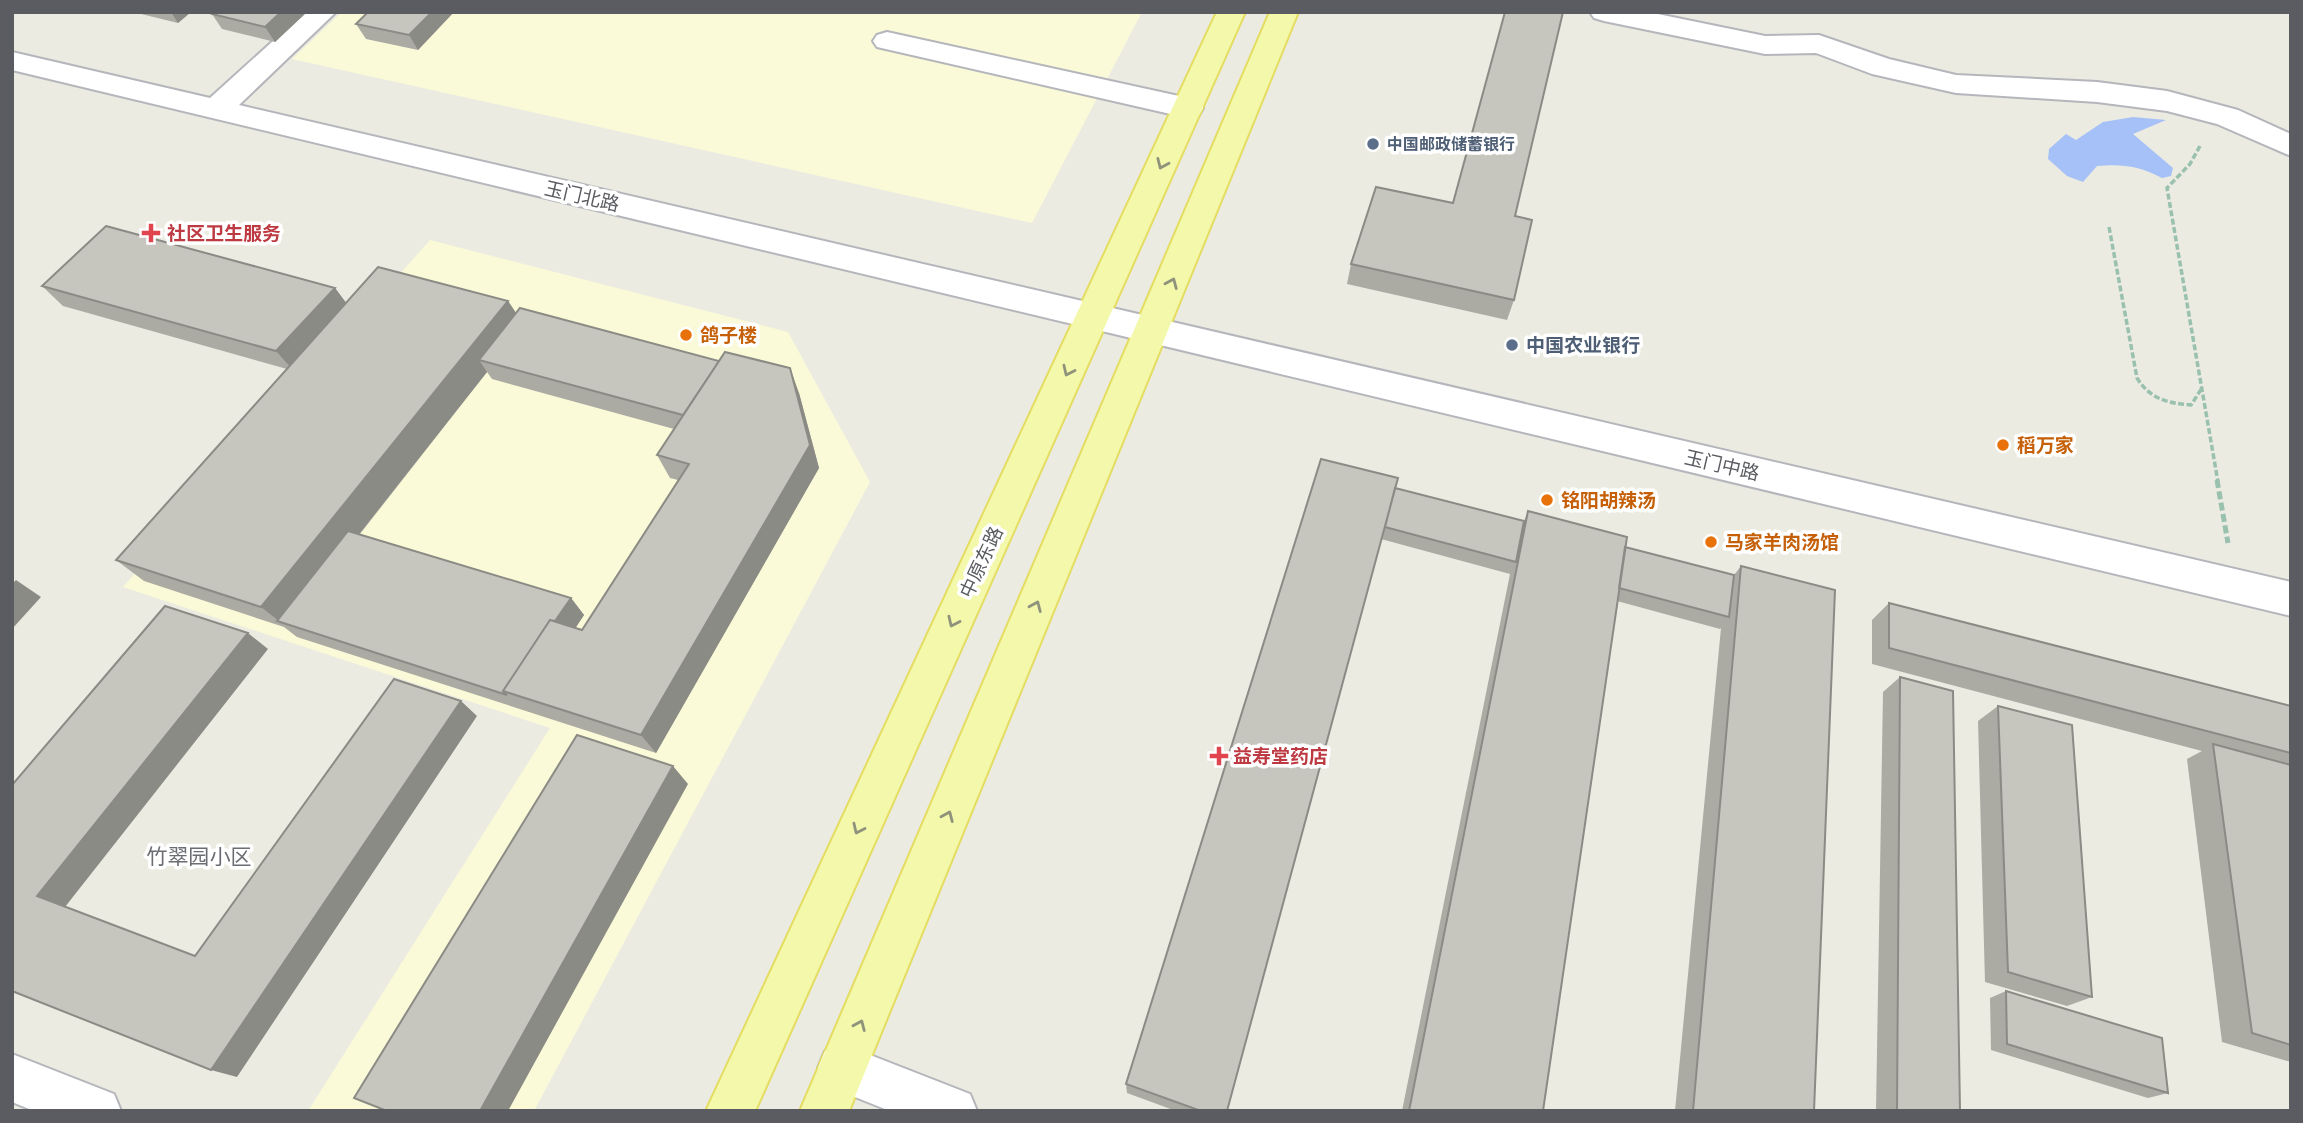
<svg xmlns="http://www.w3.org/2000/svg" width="2303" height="1123" font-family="Ubuntu,'Noto Sans SC',sans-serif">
<rect width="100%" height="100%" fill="#ebebe2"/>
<!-- commercial -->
<path fill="#fafad8" d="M342,12h800l-110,211 -740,-164z
M430,240l358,92 82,150 -336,629h-226l242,-383 -427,-141z"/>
<!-- water -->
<path fill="#a6c1f7" d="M2133,117l33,3 -33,14 40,34 -2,8 -9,2c-23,-12 -39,-14 -65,-12l-14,16 -16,-6 -19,-17 1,-10 17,-15 10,6 27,-18z"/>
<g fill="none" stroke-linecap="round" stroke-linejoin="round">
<defs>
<path id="minor" d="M305,12h31l-97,93 2052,477v34l-2279,-546v-18l198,46z
M1590,12h58l117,24 54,-1 70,24 67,16 141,7 70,9 71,19 53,24v22l-74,-32 -50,-13 -70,-9 -141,-9 -84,-19 -56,-21 -51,1 -161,-33 -10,-3z
M887,32l301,66 11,3 4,7 -4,7 -11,3 -311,-71 -4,-6 4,-6z
M842,1044l128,50 7,17h-87l-65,-26 -7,-17 7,-17z
M12,1054l102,40 7,17h-87l-22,-9z"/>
<path id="major" d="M1217,12h28l-490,1099h-49z
M1270,12h28l-449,1099h-49z"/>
</defs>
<!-- minor casing -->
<use href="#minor" stroke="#b4b6bb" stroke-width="4"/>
<!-- major casing -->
<use href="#major" stroke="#e4dd62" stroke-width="4"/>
<!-- path-far1 -->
<path stroke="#9ac1ae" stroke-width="3.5" stroke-dasharray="6 2.5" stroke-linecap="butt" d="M2200,146l-10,18 -23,24 51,294
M2109,227l28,151c13,21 30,25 54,27l11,-17"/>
<!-- path -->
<path stroke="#9ac1ae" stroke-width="5" stroke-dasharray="8 3.5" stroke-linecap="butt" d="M2217,480l11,63"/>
<!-- minor -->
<use href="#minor" fill="#fff" fill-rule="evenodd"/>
<!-- major -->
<use href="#major" fill="#f3f8aa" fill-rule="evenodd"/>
</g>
<!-- wall -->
<path fill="#abaaa3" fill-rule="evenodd" d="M133,12h58l-13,11z
M307,12l-32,30 -53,-13 -10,-15z
M368,12h86l-36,38 -52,-11 -10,-15z
M1515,216l-1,84 -7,20 -160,-36 4,-20z
M42,286l293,2 11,15 162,-2 8,12 283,80 20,75 -163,285 -359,-116 -13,-10 -140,-46 -28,-21 171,-191 -224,-63zM487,372l5,7 182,50 -17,26 13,23 8,2 -96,150 -7,-2 9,-13 -13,-17 -211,-64z
M1395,488l129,33 4,-10 97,36 109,28 7,-9 73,545h-139l46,-483 -1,1 -103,-28 -74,510h-141l108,-537 -129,-35 -154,572h-51l-49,-18 -1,-9z
M1889,603l402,103v356l-69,-20 -35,-283 15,-8 -330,-87v-44z
M1900,677l60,434h-84l7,-419z
M1998,706l94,291 -25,9 -82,-24 -7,-261z
M2006,991l162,102 -20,5 -157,-48 -1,-52z"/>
<!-- shaded-wall -->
<path fill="#8b8b85" d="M171,12h20l-13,11z
M281,12h26l-32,30 -10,-15z
M432,12h22l-36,38 -9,-15z
M335,288l15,20 -56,63 -18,-20z
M508,301l16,24 -45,35 8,12 -199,252 -9,-3 -18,-14z
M790,368l9,25 20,75 -163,285 -15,-18z
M16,580l25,17 -29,32v-45z
M571,598l13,17 -55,84 -21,-6z
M248,633l20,16 -203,258 -28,-11z
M461,701l16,15 -240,361 -26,-7z
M673,766l15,18 -180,327h-28z"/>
<!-- building -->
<path fill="#c7c6be" stroke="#8b8b85" stroke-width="2" d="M214,12h67l-16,15 -53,-13z
M368,12h64l-23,23 -53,-11z
M1505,12h58l-48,204 17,4 -18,80 -163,-36 25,-77 77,16z
M106,226l229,62 -59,63 -234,-65z
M378,267l130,34 -247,306 -145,-47z
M520,308l199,53 -36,54 -204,-55z
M725,352l65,16 20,77 -169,290 -138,-44 47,-71 32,10 107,-166 -32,-9z
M1321,459l77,19 -171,633h-26l-75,-27z
M1395,488l129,33 -8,41 -131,-35z
M1528,511l99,26 -84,574h-134z
M348,531l223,67 -16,23 -5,-1 -47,71 4,4 -230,-74z
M1625,547l109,28 -5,42 -110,-29z
M1741,566l94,24 -21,521h-121z
M1889,603l402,103v47l-402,-105z
M165,606l83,27 -211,263 158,60 199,-277 67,22 -250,369 -199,-79v-206z
M1900,677l53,14 7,420h-63z
M1998,706l74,19 20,272 -84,-25z
M577,735l96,31 -193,345h-93l-33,-13z
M2213,744l78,21v280l-39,-12z
M2006,991l156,47 6,55 -161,-49z"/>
<!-- one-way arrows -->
<defs><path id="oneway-chevron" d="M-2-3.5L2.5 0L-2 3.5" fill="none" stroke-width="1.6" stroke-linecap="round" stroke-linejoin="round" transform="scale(1.75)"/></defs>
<g stroke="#90937b">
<use href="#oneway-chevron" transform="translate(1162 164) rotate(114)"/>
<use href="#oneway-chevron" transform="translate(1172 283) rotate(-67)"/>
<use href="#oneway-chevron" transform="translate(1068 371) rotate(115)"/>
<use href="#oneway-chevron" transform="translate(1036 606) rotate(-67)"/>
<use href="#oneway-chevron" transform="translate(953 622) rotate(115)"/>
<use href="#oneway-chevron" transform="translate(948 816) rotate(-67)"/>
<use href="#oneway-chevron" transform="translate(858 829) rotate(115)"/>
<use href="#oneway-chevron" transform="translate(860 1025) rotate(-67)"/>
</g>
<!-- markers -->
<g fill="#5c6f8a" stroke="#fff" stroke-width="2.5">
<circle cx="1373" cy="144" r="7"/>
<circle cx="1512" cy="345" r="7"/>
</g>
<g fill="#e0444e" stroke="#fff" stroke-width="2.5">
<path d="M147.5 222.5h7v7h7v7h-7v7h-7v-7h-7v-7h7z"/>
<path d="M1215.5 745.5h7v7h7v7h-7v7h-7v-7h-7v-7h7z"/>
</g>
<g fill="#e8710a" stroke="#fff" stroke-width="2.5">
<circle cx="686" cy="335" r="7"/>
<circle cx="2003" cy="445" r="7"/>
<circle cx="1547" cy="500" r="7"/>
<circle cx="1711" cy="542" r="7"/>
</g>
<g text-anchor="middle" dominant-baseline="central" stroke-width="7" stroke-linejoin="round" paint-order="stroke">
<!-- far-service labels -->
<g font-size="16" font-weight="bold" fill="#4e5e75" stroke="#fff" text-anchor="start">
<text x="1387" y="144">中国邮政储蓄银行</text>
</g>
<!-- street labels -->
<g font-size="19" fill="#5a5c61" stroke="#fff">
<text transform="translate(582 196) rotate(13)">玉门北路</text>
<text transform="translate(1722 465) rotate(13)">玉门中路</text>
<text transform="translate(981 562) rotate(-65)">中原东路</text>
</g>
<!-- health labels -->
<g font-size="19" font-weight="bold" fill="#be3a42" stroke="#fff" text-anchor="start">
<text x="167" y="233">社区卫生服务</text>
<text x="1233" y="756">益寿堂药店</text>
</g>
<!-- food labels -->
<g font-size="19" font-weight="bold" fill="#c56008" stroke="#fff" text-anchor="start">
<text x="700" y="335">鸽子楼</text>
<text x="2017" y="445">稻万家</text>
<text x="1561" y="500">铭阳胡辣汤</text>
<text x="1725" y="542">马家羊肉汤馆</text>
</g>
<!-- service labels -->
<g font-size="19" font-weight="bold" fill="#4e5e75" stroke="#fff" text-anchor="start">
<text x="1526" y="345">中国农业银行</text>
</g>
<!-- neighbourhood labels -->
<g font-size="21" fill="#6b6d73" stroke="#fff">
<text x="199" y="856">竹翠园小区</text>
</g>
</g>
<!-- border -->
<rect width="2303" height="1123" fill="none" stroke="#5a5c61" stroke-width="28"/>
</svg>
